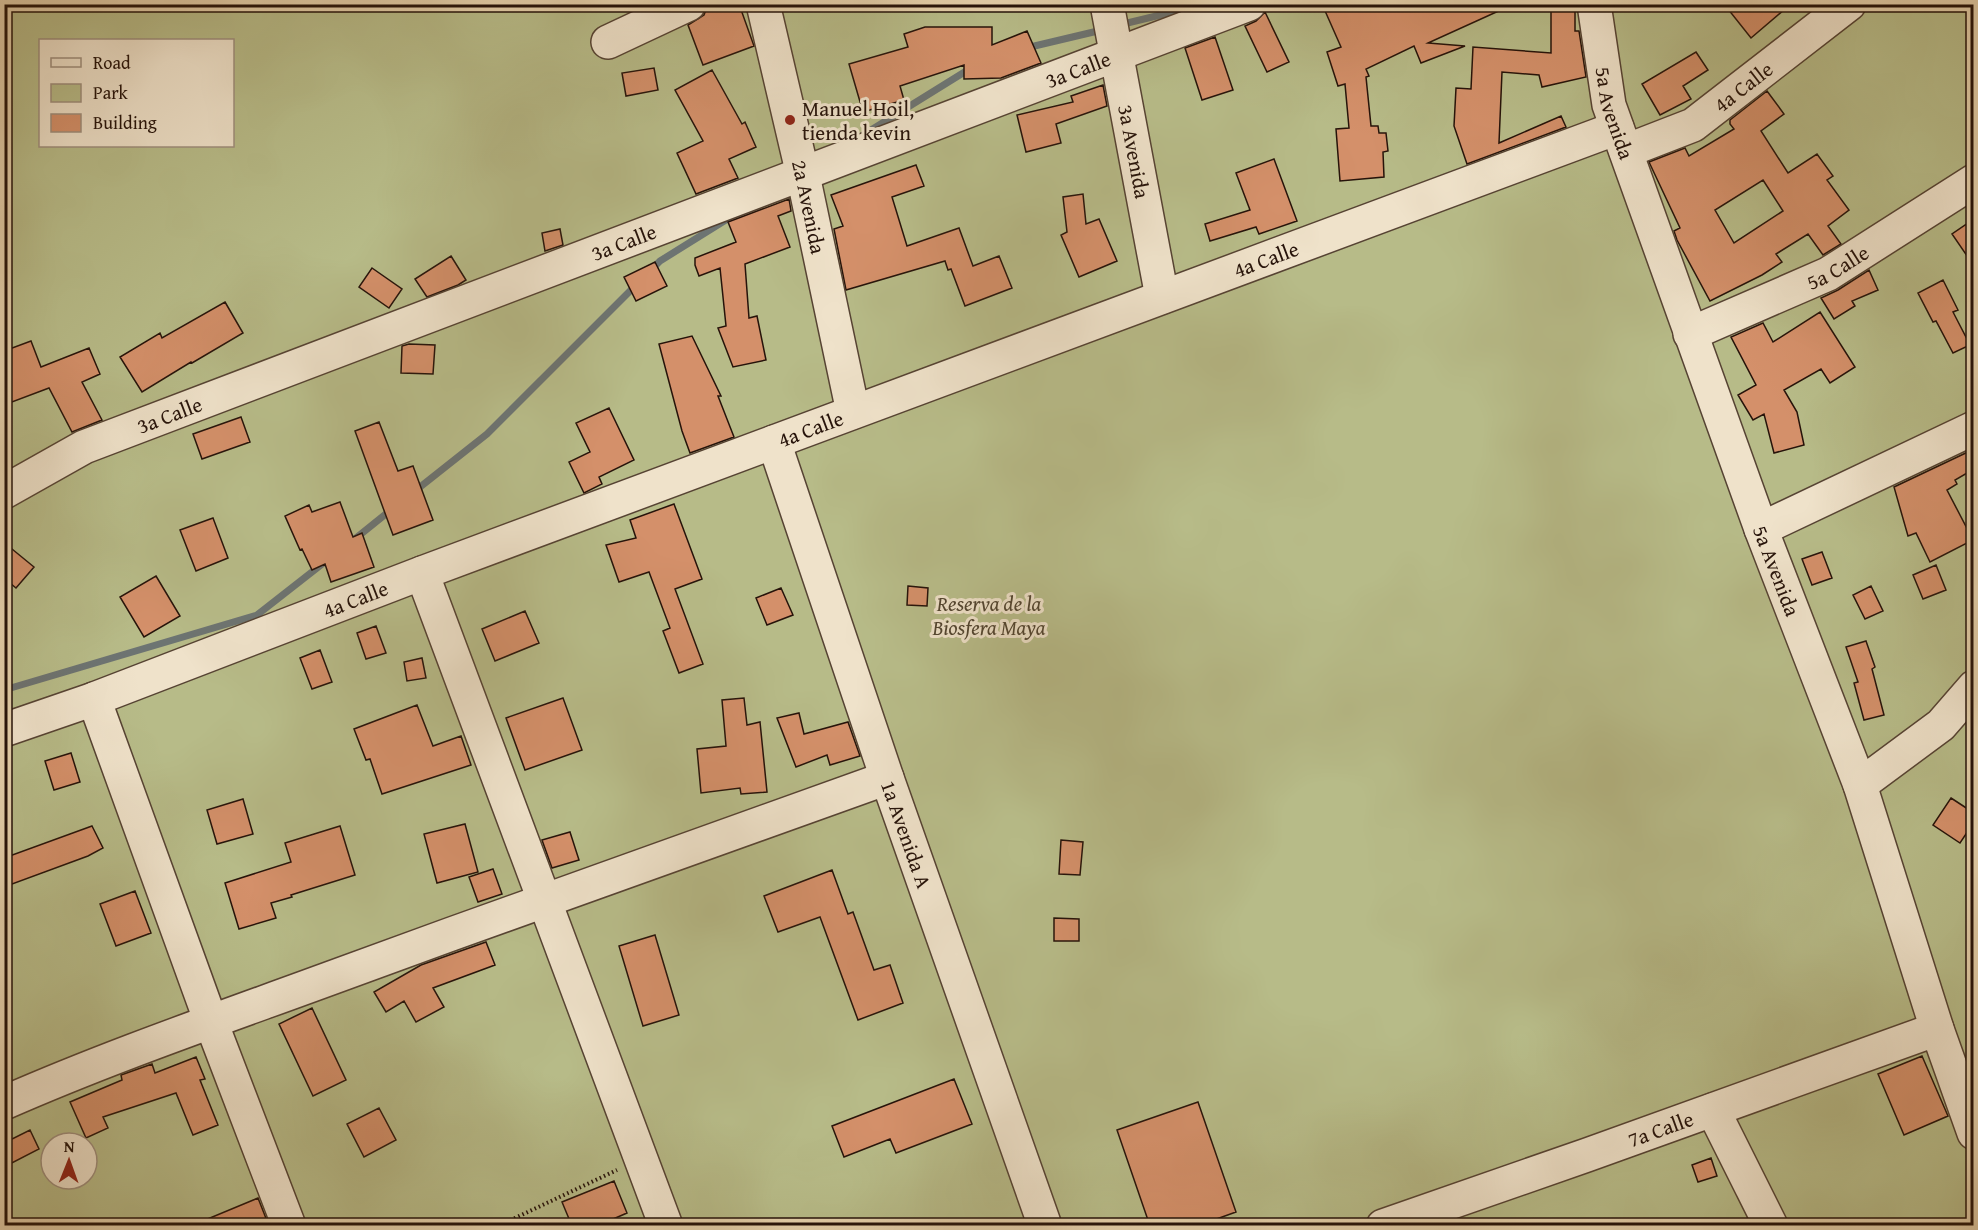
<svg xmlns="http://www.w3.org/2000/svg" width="1978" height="1230" font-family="'Gentium Book Plus',serif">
<rect width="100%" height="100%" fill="#e6d2ad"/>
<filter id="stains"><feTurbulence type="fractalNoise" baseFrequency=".00333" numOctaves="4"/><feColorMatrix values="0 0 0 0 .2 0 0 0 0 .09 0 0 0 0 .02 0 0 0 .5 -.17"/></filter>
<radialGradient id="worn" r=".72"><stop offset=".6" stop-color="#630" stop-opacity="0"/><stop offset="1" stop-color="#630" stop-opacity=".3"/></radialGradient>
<!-- green -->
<path fill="#b7bb88" stroke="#6e6749" stroke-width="1.5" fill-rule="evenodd" d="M5,5h1968v1220l-1968,1zM40,40h192v106h-192zM51,1143h36v36h-36z"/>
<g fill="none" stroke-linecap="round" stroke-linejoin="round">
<!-- stream -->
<path stroke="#6d7472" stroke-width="7" d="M1119,25l83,-20
M1026,48l76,-18
M863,135l108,-67
M651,270l9,-9 69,-43
M415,491l72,-57 150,-150
M356,538l36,-29
M4,690l253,-75 69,-54"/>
</g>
<!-- building -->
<path fill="#d4906a" stroke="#26130a" stroke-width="1.5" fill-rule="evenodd" d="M708,4h31l15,42 -51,19 -15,-40 16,-10z
M1322,4h192l-86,39 37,3 -44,17 -7,-17 -48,23 3,7 -3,1 5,49h7l1,7h7l2,18 -5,1 1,25 -44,4 -4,-52 13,-1 -4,-44 -7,2 -11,-34 14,-5z
M1551,4h24v27h4l7,46 -44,10 -3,-12 -37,-3 -3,71 62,-27 5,11 -99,37 -13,-38 2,-38 15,1 2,-42 78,6z
M1724,4h67l-40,34z
M1265,12l24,50 -22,10 -22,-46 11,-5z
M925,27h67v18l35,-14 14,32 -40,15 -37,1v-14l-64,21 4,14 -41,12 -14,-48 59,-17 -4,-13z
M1215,37l18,53 -31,10 -17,-52z
M1696,52l12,18 -25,16 8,13 -31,16 -18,-31z
M654,68l4,22 -32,6 -4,-23z
M712,70l30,54 3,-2 11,25 -27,12 9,19 -42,16 -19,-41 26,-12 -28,-51z
M1103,85l4,21 -51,18 5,19 -35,9 -9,-37 56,-13 -2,-6z
M1767,91l17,23 -23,17 27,42 29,-19 16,22 -6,4 22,30 -21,16 13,18 -18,11 -15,-21 -32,20 6,8 -20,13 -52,26 -33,-61 -3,-9 6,-3 -31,-66 36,-14 4,8 45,-27 -4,-5v-4zM1763,180l20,31 -49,32 -19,-33z
M1274,159l23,62 -38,13 -3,-7 -46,14 -5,-17 45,-14 -14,-37z
M916,165l8,21 -32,11 15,49 52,-18 14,38 26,-10 13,32 -47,18 -14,-37 -3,1 -3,-9 -99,29 -12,-61 9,-3 -12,-31z
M1083,194l3,30 13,-5 18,42 -38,16 -18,-42 6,-3 -4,-35z
M789,199l2,12 -13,5 12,31 -45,17 4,54 8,-2 9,44 -33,7 -15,-39 8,-2 -6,-58 -21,8 -4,-11v-7l41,-16 -8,-20z
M1974,219v47l-22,-32z
M560,229l3,16 -18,6 -3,-18z
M451,256l15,24 -8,5 -31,12 -12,-18z
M655,262l12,24 -31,15 -12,-24z
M372,268l30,21 -13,19 -30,-21z
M1869,270l9,20 -26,11 3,5 -21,13 -13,-21 17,-8z
M1943,280l15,30 -5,2 17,33 -17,8 -17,-32 -3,1 -15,-29z
M225,302l18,31 -51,30 -1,-1 -49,30 -22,-35 40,-24 2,5z
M1820,312l35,55 -25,16 -9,-14 -37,21 13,22 7,33 -30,8 -10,-39 -11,6 -15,-25 18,-10 -25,-48 32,-14 10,19z
M692,336l29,60h-3l16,41 -44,16 -8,-22 -23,-87z
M31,341l10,26 48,-19 11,26 -18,8 20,38 -30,12 -23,-44 -45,17v-54z
M409,344l26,1 -2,29 -32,-1 1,-27z
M609,408l25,52 -35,17 3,7 -18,9 -15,-31 21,-10 -14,-29z
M241,417l9,25 -48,17 -9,-25z
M379,422l19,49 15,-5 20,54 -40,15 -38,-104z
M1970,451l4,5v13l-19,11 2,4 -10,6 26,50 -43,22 -14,-29 -8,3 -14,-49z
M340,502l13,35 9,-4 12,34 -43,15 -6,-18 -13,6 -10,-21 -2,1 -15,-34 24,-11 3,7z
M674,504l28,75 -27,10 28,75 -24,9 -16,-42 7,-3 -21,-56 -30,10 -13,-37 30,-7 -6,-18z
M213,518l15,40 -32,13 -16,-41z
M12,549l22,18 -18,21 -12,-10v-20z
M1822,552l10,26 -20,7 -10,-26z
M1936,565l10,25 -23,9 -10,-24z
M156,576l24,40 -36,21 -24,-40z
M908,586l20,2 -1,18 -20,-1z
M1871,586l12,25 -18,8 -12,-24z
M781,588l12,27 -26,10 -11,-27z
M525,611l14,32 -44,18 -13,-32z
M376,626l10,27 -20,6 -9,-26z
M1866,641l9,26 -3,2 12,46 -20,5 -10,-37 4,-1 -12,-35z
M320,650l12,32 -20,7 -12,-31z
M422,658l4,20 -19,3 -3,-19z
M563,698l19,52 -57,20 -19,-52z
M744,698l3,27 13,-3 7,70 -26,2 -1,-6 -39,5 -4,-44 29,-3 -4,-46z
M417,705l16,41 28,-10 10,29 -89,29 -12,-35 -4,1 -12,-31z
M799,713l5,21 44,-12 12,34 -30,9 -3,-10 -31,12 -19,-49z
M71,753l9,29 -26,8 -9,-29z
M1951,798l23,15v9l-14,21 -27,-18z
M243,799l10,35 -36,10 -10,-34z
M465,824l13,48 -41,11 -13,-49z
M92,826l11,22 -15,8 -84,31v-29z
M340,826l15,49 -64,20 1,2 -21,6 5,15 -37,11 -14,-46 66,-21 -6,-19z
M570,832l9,28 -27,8 -10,-28z
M1061,840l22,2 -3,33 -21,-1z
M493,869l9,25 -24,8 -9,-25z
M832,870l16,44 5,-2 21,58 16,-5 13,38 -45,17 -38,-103 -42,15 -14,-36z
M135,891l16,42 -35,13 -16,-42z
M1054,918l25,1v22h-25z
M655,935l24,80 -36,11 -24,-80z
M486,942l9,23 -62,23 11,19 -28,15 -12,-21 -18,11 -12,-20 47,-27z
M312,1008l34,72 -33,16 -34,-72z
M1922,1056l26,60 -44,19 -26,-61z
M196,1057l9,22 -5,1 18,45 -25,10 -17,-42 -73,24 5,11 -22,10 -16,-36 52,-22 -1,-5 31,-11 3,9z
M954,1079l18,45 -76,29 -6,-14 -46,18 -12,-31z
M1198,1102l38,110 -39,14h-47l-33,-96z
M379,1108l17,32 -32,17 -17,-33z
M30,1130l9,19 -35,18v-24z
M1711,1158l6,18 -19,6 -6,-17z
M614,1181l13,32 -30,13h-25l-10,-24z
M258,1198l11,28h-76v-1z"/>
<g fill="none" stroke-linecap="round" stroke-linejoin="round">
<defs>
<g id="minor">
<path id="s1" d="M763,4l40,171 50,237"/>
<path id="s2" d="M1107,4l55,293"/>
<path id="s3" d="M1594,4l15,101 152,424 99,256 77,244 37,104"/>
<path d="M608,42l81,-38"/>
<path id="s4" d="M1626,151l67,-26 156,-121"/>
<path id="s5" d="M1690,334l138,-60 146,-93"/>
<path id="s6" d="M774,442l113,336 158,448"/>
<path id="s7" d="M4,492l80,-45 1165,-443"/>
<path d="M1761,529l213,-101"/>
<path d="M422,573l244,653"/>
<path d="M94,699l117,323 78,204"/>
<path id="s8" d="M4,730l90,-31 328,-126 1195,-445"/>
<path d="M1860,785l81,-60 33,-38"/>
<path d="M4,1103c107,-47 218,-85 327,-125 185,-68 371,-134 556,-200"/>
<path d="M1713,1110l58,116"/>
<path id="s9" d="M1383,1226l204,-71 350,-126"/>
</g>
</defs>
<!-- minor casing -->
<use href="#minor" stroke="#564333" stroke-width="36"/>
<!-- path -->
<path stroke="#26130a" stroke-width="4" stroke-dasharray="1.5 3" stroke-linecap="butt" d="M498,1226l119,-56"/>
<!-- minor -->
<use href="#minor" stroke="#efe2ca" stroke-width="33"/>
</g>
<!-- markers -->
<circle fill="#8f2418" stroke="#efe2ca" stroke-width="2" cx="790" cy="120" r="6"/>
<g text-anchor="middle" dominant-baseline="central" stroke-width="6" stroke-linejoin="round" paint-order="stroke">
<!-- street labels -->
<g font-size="21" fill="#26130a" stroke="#efe2ca">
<text stroke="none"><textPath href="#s7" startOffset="1155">3a Calle</textPath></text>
<text stroke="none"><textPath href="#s4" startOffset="135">4a Calle</textPath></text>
<text stroke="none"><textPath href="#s3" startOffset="111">5a Avenida</textPath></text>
<text stroke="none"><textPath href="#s2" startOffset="150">3a Avenida</textPath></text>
<text stroke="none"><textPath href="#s1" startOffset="208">2a Avenida</textPath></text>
<text stroke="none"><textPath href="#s7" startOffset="669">3a Calle</textPath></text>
<text stroke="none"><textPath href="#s8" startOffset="1347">4a Calle</textPath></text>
<text stroke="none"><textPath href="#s5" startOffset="162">5a Calle</textPath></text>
<text stroke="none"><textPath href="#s7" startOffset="183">3a Calle</textPath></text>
<text stroke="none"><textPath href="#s8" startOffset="861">4a Calle</textPath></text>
<text stroke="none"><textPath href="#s3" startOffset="597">5a Avenida</textPath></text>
<text stroke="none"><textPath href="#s8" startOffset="375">4a Calle</textPath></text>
<text stroke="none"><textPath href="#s6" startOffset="414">1a Avenida A</textPath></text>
<text stroke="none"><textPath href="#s9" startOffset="294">7a Calle</textPath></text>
</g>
<!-- poi labels -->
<g font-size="21" fill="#26130a" stroke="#efe2ca" text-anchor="start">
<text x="802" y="108">Manuel Hoil,<tspan x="802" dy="24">tienda kevin</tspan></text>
</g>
<!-- park labels -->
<g font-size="21" font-style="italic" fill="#524530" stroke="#efe2ca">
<text x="989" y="603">Reserva de la<tspan x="989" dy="24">Biosfera Maya</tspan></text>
</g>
</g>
<!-- margin -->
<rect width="1978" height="1230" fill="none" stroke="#e6d2ad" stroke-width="24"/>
<rect x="6" y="6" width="1966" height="1218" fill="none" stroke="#26130a" stroke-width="3"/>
<rect x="12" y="12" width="1954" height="1206" fill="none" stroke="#26130a" stroke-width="1.5"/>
<!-- legend -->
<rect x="39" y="39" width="195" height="108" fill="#efe2ca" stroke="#9f8f7d" stroke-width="1.5"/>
<rect x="51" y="58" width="30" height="9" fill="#efe2ca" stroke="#9f8f7d" stroke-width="1.5"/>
<text x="93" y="69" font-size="18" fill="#26130a">Road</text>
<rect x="51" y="84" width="30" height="18" fill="#b7bb88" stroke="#9f8f7d" stroke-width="1.5"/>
<text x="93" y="99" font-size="18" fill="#26130a">Park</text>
<rect x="51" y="114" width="30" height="18" fill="#d4906a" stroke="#9f8f7d" stroke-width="1.5"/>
<text x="93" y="129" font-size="18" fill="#26130a">Building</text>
<!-- north arrow -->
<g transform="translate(69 1161) rotate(1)"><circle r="28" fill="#efe2ca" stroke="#9f8f7d" stroke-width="1.5"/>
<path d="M0-4.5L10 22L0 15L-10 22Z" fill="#8f2418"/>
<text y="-9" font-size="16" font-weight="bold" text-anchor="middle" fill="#26130a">N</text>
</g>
<rect width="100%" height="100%" filter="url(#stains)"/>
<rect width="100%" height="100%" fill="url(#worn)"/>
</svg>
